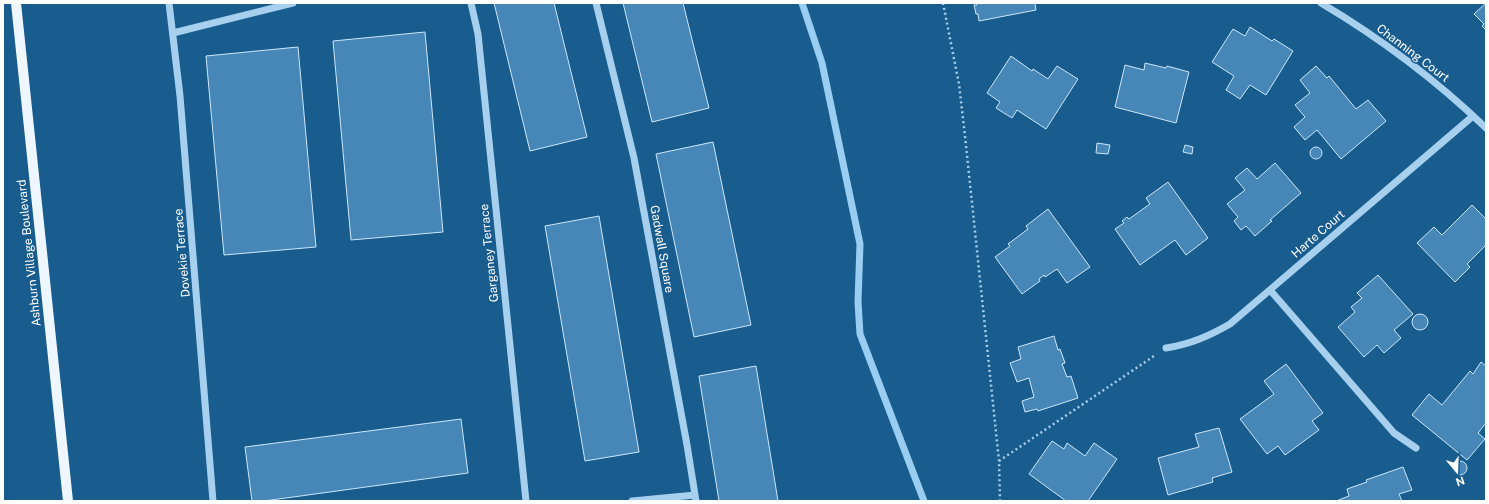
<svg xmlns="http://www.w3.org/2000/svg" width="1489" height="504" font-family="'Public Sans',sans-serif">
<rect width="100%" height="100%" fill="#195c8e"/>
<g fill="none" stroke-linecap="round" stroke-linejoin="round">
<!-- stream -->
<path stroke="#99cdf1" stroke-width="7" d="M802,3l20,60 38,181 -2,58 2,32 64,167"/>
</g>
<!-- building -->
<path fill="#4687b8" stroke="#cce7fa" d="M494,3h60l33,134 -57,14z
M623,3h60l26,105 -57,14z
M976,3h59l1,7 -57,11 -1,-7h-2l-2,-9h3z
M1486,3v27l-4,-4 2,-2 -10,-10z
M1250,27l22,14 2,-2 19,12 -27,44 -16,-10 -10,14 -14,-9 8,-14 -22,-14 21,-33 12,7z
M425,32l18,200 -92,8 -18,-199z
M298,47l18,200 -92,8 -18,-199z
M1011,56l21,15 1,-2 15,10 9,-13 21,13 -32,50 -29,-19 -5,8 -16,-10 4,-6 -13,-9z
M1145,63l21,5 1,-2 22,6 -13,51 -61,-16 10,-42 19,5z
M1316,66l11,12 2,-2 27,33 12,-9 18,21 -45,38 -24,-29 -12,10 -11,-13 11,-10 -10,-12 15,-12 -10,-13z
M713,142l38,183 -57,12 -38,-183z
M1097,143l13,2 -2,9 -12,-1z
M1185,145l8,2 -1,7 -9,-2z
M1310 153a6 6 0 1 1 12 0a6 6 0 1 1-12 0Z
M1275,163l26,30 -31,27 2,1 -17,15 -9,-10 -5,4 -7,-9 4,-4 -11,-13 18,-14 -10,-12 12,-10 10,11z
M1168,182l40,56 -22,17 -11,-15 -35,25 -25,-36 9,-6 -2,-2 5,-4 2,2 21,-15 -4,-6z
M1472,205l14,14v26l-19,19 3,3 -15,15 -38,-39 17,-16 8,8z
M1048,209l42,58 -23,16 -10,-14 -12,8 -1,-2 -5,4 1,2 -18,13 -27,-37 15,-11 -2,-2 20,-15 -2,-3z
M599,216l40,236 -54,9 -40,-235z
M1378,275l35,39 -19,16 7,8 -17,15 -7,-8 -13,12 -26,-30 17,-15 -4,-5 11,-9 -5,-5z
M1412 322a8 8 0 1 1 16 0a8 8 0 1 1-16 0Z
M1054,336l4,14 2,-1 5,14 -3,1 5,13 4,-1 7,22 -40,13 -1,-2 -12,3 -3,-11 12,-4 -5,-19 -12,4 -7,-19 11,-4 -3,-12z
M1481,362l5,4v57l-8,10 7,6 -18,21 -55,-45 17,-21 13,11 28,-34 3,3z
M1286,364l37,49 -11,8 7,9 -34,25 -7,-9 -11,8 -27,-35 34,-25 -10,-13z
M756,366l22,135h-59l-20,-125z
M461,419l7,54 -204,28h-12l-7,-54z
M1219,428l13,44 -20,6 1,4 -45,13 -10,-37 41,-11 -4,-13z
M1052,441l12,8 3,-6 18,13 9,-13 23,16 -29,42h-22l-37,-27z
M1453 468a7 7 0 1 1 14 0a7 7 0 1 1-14 0Z
M1403,467l9,23 -13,4 3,7h-66l13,-5 -2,-7 20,-7 -1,-2z"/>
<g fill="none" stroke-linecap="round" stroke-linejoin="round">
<!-- path -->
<path stroke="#a6d0ee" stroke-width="2.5" stroke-dasharray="2 3" stroke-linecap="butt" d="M943,3l16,81 6,52 34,325 1,40
M999,461l155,-105"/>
<!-- minor -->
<path stroke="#a6d0ee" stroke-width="7" d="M169,3l11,93 33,405
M471,3l7,31 48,467
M596,3l38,155 53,287 9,56
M1321,3c59,35 115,77 165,125
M173,33l120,-30
M1270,290l124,143 22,15
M1166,348c25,-4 43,-12 64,-24l243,-208
M632,501l63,-6"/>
<!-- major -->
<path stroke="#eef7ff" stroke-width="10" d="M16,3l52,498"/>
</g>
<g text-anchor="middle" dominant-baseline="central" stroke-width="3" stroke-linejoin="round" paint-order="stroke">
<!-- street labels -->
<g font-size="12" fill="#fff" stroke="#195c8e">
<text transform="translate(1413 53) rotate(37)">Channing Court</text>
<text transform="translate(1318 234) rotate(-41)">Harte Court</text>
<text transform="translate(662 249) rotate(80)">Gadwall Square</text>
<text transform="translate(29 253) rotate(-96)">Ashburn Village Boulevard</text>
<text transform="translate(182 253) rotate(-95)">Dovekie Terrace</text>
<text transform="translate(489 253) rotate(-96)">Garganey Terrace</text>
</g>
</g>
<!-- border -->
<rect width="1489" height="504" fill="none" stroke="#ffffff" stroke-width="8"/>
<!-- north arrow -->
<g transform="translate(1457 472) rotate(161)" stroke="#195c8e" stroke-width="3" paint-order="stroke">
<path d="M0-3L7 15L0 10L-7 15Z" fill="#ffffff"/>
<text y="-6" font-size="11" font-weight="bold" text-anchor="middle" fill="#ffffff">N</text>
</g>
</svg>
